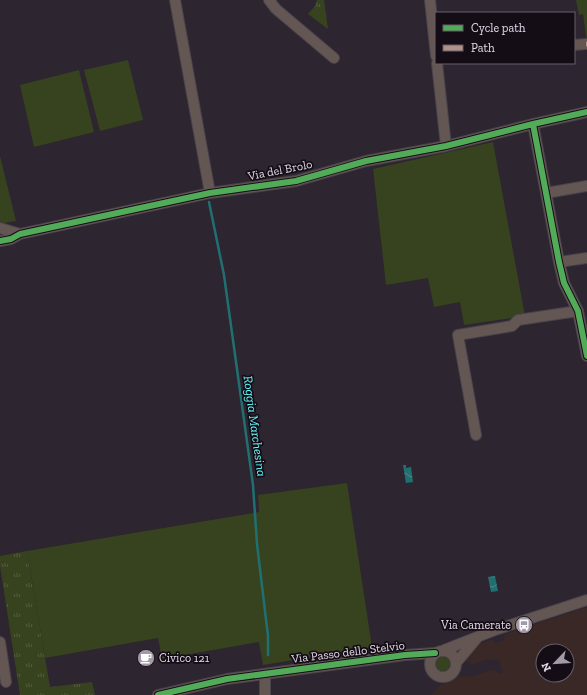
<svg xmlns="http://www.w3.org/2000/svg" width="587" height="695" font-family="'Zilla Slab',serif">
<defs>
<pattern id="grass-tufts" width="24" height="20" patternUnits="userSpaceOnUse"><rect width="24" height="20" fill="#37421f"/><path d="M3 7l-1-3M5 7V3M7 7l1-3M15 17l-1-3M17 17v-4M19 17l1-3" fill="none" stroke="#545d40"/></pattern>
<pattern id="water-waves" width="16" height="10" patternUnits="userSpaceOnUse"><rect width="16" height="10" fill="#207072"/><path d="M0 5q4-4 8 0t8 0" fill="none" stroke="#4b8a8d"/></pattern>
</defs>
<rect width="100%" height="100%" fill="#2d2530"/>
<!-- commercial -->
<path fill="#3a2826" fill-rule="evenodd" d="M587,607v88h-156l10,-11 11,-3 6,-4 16,-1 20,-7 6,5 3,-1 -4,-12 -12,-2 -13,5h-3l-5,-3 2,-8 8,-8 17,-6 2,4 9,-3 -1,-5zM543,651h24v24h-24z"/>
<!-- grass -->
<path fill="url(#grass-tufts)" d="M317,0h7l4,29 -20,-15 7,-8z
M27,551l23,136 42,-5 3,13h-75l-20,-129v-10z"/>
<!-- green -->
<path fill="#37421f" d="M576,0h11v44l-4,-30 -4,1z
M128,60l15,60 -43,11 -16,-61z
M79,70l15,62 -60,15 -14,-62z
M493,142l32,174 -61,9 -4,-23 -26,5 -6,-29 -42,7 -13,-116z
M0,156l16,65 -12,2 -4,-1z
M347,483l25,164 -109,18 -4,-23 -97,17 -4,-21 -113,20 -18,-107 232,-39 -1,-17z
M436 664a7 7 0 1 1 14 0a7 7 0 1 1-14 0Z"/>
<!-- water -->
<path fill="url(#water-waves)" d="M403,465h3v3l5,-1 2,15 -7,1z
M495,576l3,15 -7,1 -3,-15z"/>
<g fill="none" stroke-linecap="round" stroke-linejoin="round">
<!-- stream -->
<path stroke="#207072" stroke-width="2.5" d="M209,202l15,73 29,210 4,59 11,92v19"/>
<defs>
<path id="minor" d="M175,0l35,193
M269,0l7,9 58,49
M430,0l6,56
M574,45l12,-1
M437,63l9,83
M533,124l26,138 5,21 14,28 9,45
M546,193l41,-7
M0,228l20,6
M0,241l11,-2 9,-5 190,-41 86,-12 70,-20 80,-15 87,-22 54,-12
M559,262l28,-4
M476,435l-18,-100 54,-9 6,-6 60,-9
M0,642l6,40
M444,650l51,-20 92,-30
M430 664a13 13 0 1 1 26 0a13 13 0 1 1-26 0Z
M456,663l21,-25
M265,674v21
M158,695l69,-16 178,-24 30,-2"/>
</defs>
<!-- minor casing -->
<use href="#minor" stroke="#49434c" stroke-width="12"/>
<!-- minor -->
<use href="#minor" stroke="#645652" stroke-width="10"/>
<!-- quiet -->
<path stroke="#af9288" stroke-width="5" stroke-dasharray="10 5" stroke-linecap="butt" d="M586,44h1"/>
<defs>
<path id="cycleway" d="M533,124l26,138 5,21 14,28 9,45
M0,241l11,-2 9,-5 190,-41 86,-12 70,-20 80,-15 87,-22 54,-12
M158,695l69,-16 178,-24 30,-2"/>
</defs>
<!-- cycleway casing -->
<use href="#cycleway" stroke="#140d16" stroke-width="8"/>
<!-- cycleway -->
<use href="#cycleway" stroke="#51ab58" stroke-width="6"/>
</g>
<!-- icons -->
<defs>
<symbol id="bus-disc" viewBox="-11 -11 22 22"><circle r="9.5" fill="#a49aa7" stroke="#140d16"/><path d="M-5-6H5V4H4V6H2V4H-2V6H-4V4H-5ZM-3.5-4V0h7V-4ZM-3.5 1.2v1.5H-2V1.2ZM2 1.2v1.5H3.5V1.2Z" fill="#fff"/></symbol>
<symbol id="cafe-disc" viewBox="-11 -11 22 22"><circle r="9.5" fill="#a49aa7" stroke="#140d16"/><path d="M-5.5-4.5H6V0H3Q3 3.5 0 3.5H-2.5Q-5.5 3.5-5.5 0ZM3-3.2v2h1.7v-2ZM-6 4.5H4V6H-6Z" fill="#fff"/></symbol>
</defs>
<g fill-rule="evenodd">
<use href="#bus-disc" x="514" y="615" width="20" height="20"/>
<use href="#cafe-disc" x="136" y="648" width="20" height="20"/>
</g>
<g text-anchor="middle" dominant-baseline="central" stroke-width="3.5" stroke-linejoin="round" paint-order="stroke">
<!-- street labels -->
<g font-size="12" fill="#e4d9e7" stroke="#140d16">
<text transform="translate(280 170) rotate(-11)">Via del Brolo</text>
<text transform="translate(348 652) rotate(-7)">Via Passo dello Stelvio</text>
</g>
<!-- poi labels -->
<g font-size="12" fill="#e4d9e7" stroke="#140d16" text-anchor="end">
<text x="511" y="625">Via Camerate</text>
<text x="159" y="658" text-anchor="start">Civico 121</text>
</g>
<!-- water labels -->
<g font-size="13" font-style="italic" fill="#5ffbfe" stroke="#140d16">
<text transform="translate(255 426) rotate(82)">Roggia Marchesina</text>
</g>
</g>
<!-- legend -->
<rect x="435" y="12" width="140" height="52" fill="#140d16" stroke="#675f6a"/>
<rect x="443" y="25" width="20" height="6" fill="#51ab58" stroke="#675f6a"/>
<text x="471" y="32" font-size="12" fill="#e4d9e7">Cycle path</text>
<rect x="443" y="45" width="20" height="6" fill="#af9288" stroke="#675f6a"/>
<text x="471" y="52" font-size="12" fill="#e4d9e7">Path</text>
<!-- north arrow -->
<g transform="translate(555 663) rotate(245)"><circle r="19" fill="#140d16" stroke="#675f6a"/>
<path d="M0-3L7 15L0 10L-7 15Z" fill="#a49aa7"/>
<text y="-6" font-size="11" font-weight="bold" text-anchor="middle" fill="#e4d9e7">N</text>
</g>
</svg>
